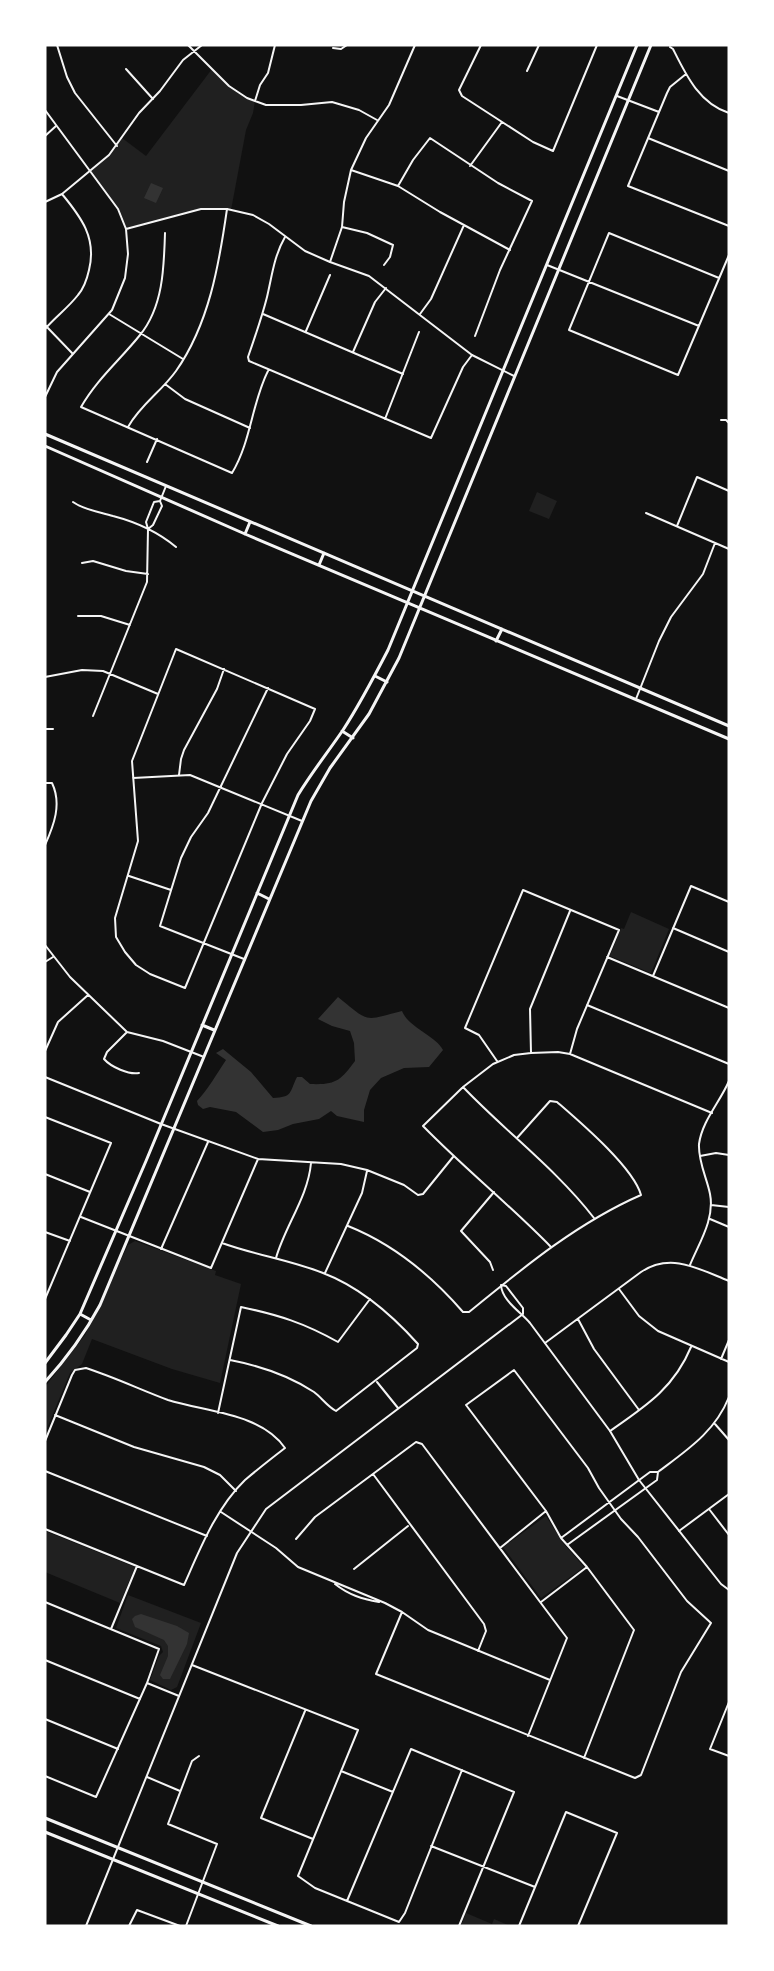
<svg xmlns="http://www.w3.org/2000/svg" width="774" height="1971" font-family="'Titillium Web',sans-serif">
<rect width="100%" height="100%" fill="#111"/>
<!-- green -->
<path fill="#202020" d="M212,69l26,24 17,8 -2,12 -7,17 -15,80 -30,-1 -75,20 -8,-19 -28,-38 19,-17 13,-17 24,18z
M537,492l20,9 -8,18 -20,-8z
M631,912l38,17 -18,44 -41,-17 11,-28 3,1z
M135,1241l81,30 -1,4 26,9 -21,99 -48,-14 -80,-30 -10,25 -12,9 -25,60v-46l40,-52 43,-90z
M546,1516l17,27 21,24 -43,31 -38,-51z
M45,1531l90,36 -15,36 -75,-31z
M128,1595l73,28 -24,64 -6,3 -21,-10 9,-24 4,-4 -2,-6 -45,-18z
M466,1913l26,11 2,-5 16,7h-49z"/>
<!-- water -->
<path fill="#333" d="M151,183l12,5 -7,15 -12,-5z
M338,997c32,26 25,24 64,14 6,16 34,25 41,39l-14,17 -25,1 -23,10 -11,12 -6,20v12l-27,-6 -6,-5 -12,8 -26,5 -15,6 -15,2 -27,-20 -26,-5 -7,2 -5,-4 -1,-4c10,-10 21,-29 29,-41l-10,-7 7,-4 28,23 22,26c20,-1 16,-5 24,-21h5l8,7c26,1 30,-3 45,-23l-1,-18 -4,-12 -18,-5 -14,-7z
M141,1614l36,12 12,7 -2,11 -17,35h-7l-3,-4 8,-19v-10l-4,-6 -29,-13 -3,-8 3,-3z"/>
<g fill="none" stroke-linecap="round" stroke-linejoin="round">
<!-- minor -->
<path stroke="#f5f5f5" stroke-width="2" d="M57,45l10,32 8,16 42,53
M188,45l41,41 18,12 19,7h35l31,-3 27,8 18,10
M481,45l-22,45 3,6 71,46 20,9 44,-106
M670,47l3,2c13,26 26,54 56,64
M333,48l8,1 6,-4
M126,69l27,30
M527,71l12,-26
M686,74l-16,13 -3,6 -39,93 101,40
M617,96l42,16
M255,101l5,-16 8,-12 7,-28
M45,136l11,-10
M648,138l81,33
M470,166l32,-44
M351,170l47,16 42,26 70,38
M398,186l15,-26 17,-22 68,45 34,18 -32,69 -25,66
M45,202l17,-8 47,-39 30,-42 21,-22 23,-31 19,-15
M342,227l25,6 26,12 -3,12 -6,8
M165,233c-1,35 -2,74 -25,102 -20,25 -43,44 -59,72l151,66c19,-31 20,-71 36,-102
M285,237c-11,19 -13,39 -18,60 -5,20 -12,40 -19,60l1,4 182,77 32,-71 9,-12
M330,262l12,-35 2,-25 7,-32 15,-32 23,-33 26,-60
M547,265l152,61
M719,278l-110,-45 -40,97 109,45 51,-120
M109,314l74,45
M263,314l140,60
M420,314l11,-15 33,-74
M45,325l27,28
M45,329c10,-12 23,-21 33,-34 6,-7 9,-16 11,-25 8,-32 -8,-53 -27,-76
M306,331l24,-56
M353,352l22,-50 11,-14
M165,384l20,15 65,29
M385,419l34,-87
M721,420h5l3,3
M128,427c13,-23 33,-35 48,-56 33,-47 43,-106 51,-162
M147,462l10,-23
M73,502c11,8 27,10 40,14 23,6 45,16 63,31
M646,513l83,36
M677,526l20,-49 32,14
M148,529l5,-4 9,-19 -2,-5 6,-15
M82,563l11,-2 33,10 22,3
M78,616h23l29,9
M176,649l139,60 -5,12 -23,33 -25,49 -77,185 -35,-14 -14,-9 -11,-13 -9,-15 -1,-19 23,-77 -6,-80z
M45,677l37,-7 21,1 55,23
M636,699l23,-58 12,-24 32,-43 12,-31
M93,716l54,-134 1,-53 -2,-7 8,-20 6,-1
M45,729h8
M179,775l2,-16 3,-9 33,-61 7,-20
M133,778l57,-3 112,46
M45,783h7c10,21 2,42 -7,62
M129,876l42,14
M673,928l56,24
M45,945l25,32 57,55 36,9 41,16
M607,957l122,51
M244,959l-84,-33 21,-68 10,-21 17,-24 60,-125
M45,962l8,-5
M653,976l38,-90 38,16
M587,1005l142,59
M127,1032l-20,20 -3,7c7,8 25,16 35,14
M45,1051l13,-29 30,-27
M531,1053l-1,-44 40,-98
M497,1061l-18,-26 -14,-7 58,-138 96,40 -42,99 -7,25
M463,1087c43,45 93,82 131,131
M45,1117l66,26 -66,156
M161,1124l97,35 83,5 26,6 37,15 14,10 5,-1 30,-37
M700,1156l16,-3 13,2
M45,1174l45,18
M81,1217l130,51 47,-109
M348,1226c45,18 83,49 115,86h6c54,-44 108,-89 172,-117 -8,-28 -61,-73 -84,-93l-7,-1 -33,37
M45,1232l25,9
M222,1243c33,12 68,17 101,30 37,14 69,42 95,71l-1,4 -81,63c-9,-5 -14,-13 -22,-19 -26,-17 -53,-26 -84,-32
M551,1247c-41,-42 -87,-79 -128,-121l40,-39 30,-23 21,-9 17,-2 27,-1 12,2 142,59
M161,1249l47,-107
M276,1258c9,-32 32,-61 35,-95
M493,1270l-3,-8 -29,-31 33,-39
M325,1273l37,-80 5,-22
M619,1289l20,27 19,15 71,31
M578,1319l16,30 45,61
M545,1343l96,-71c30,-20 58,-3 88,9
M721,1359l8,-19
M377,1382l21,26
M218,1413l23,-106c38,8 63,16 97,35l32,-43
M55,1415l79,32 70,20 16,8 16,16
M715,1424l14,16
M610,1431c36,-25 64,-43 81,-84
M45,1441l27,-66 3,-5 11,-2c28,9 55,22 82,32 38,12 93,13 117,48 -13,10 -27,21 -40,32 -29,28 -45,69 -61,105l-139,-56
M45,1471l162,65
M373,1474l111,150 2,7 -8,20
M709,1509l20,26
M221,1512l55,36 22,19 87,36 17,9 26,18 122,50
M679,1531l50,-37
M561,1538l89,-66h8
M296,1539l19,-22 101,-75 6,2 145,194 -39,98
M567,1545l90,-65 1,-8c29,-22 57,-40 71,-75
M500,1548l46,-37
M354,1569l54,-43
M335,1584c14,11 27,15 44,18
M45,1602l114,47 -12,34 -51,114 -51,-21
M541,1602l46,-35
M402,1612l-26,62 259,104 6,-3 40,-103 30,-49 -24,-22 -49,-64 -17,-18 -22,-31 -11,-20 -74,-98 -48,35 80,106 15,27 26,29 47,63 -50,128
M111,1629l26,-63
M45,1660l95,39
M192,1665l166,65 -60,146 17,12 84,34 6,-9 57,-143
M147,1683l32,13
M729,1702l-19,47 19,7
M305,1711l-44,107 52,21
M45,1719l73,30
M341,1771l52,21
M147,1777l33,14
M431,1846l104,41
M347,1901l64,-152 103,43 -55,134
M129,1926l8,-16 43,16
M186,1926l31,-82 -49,-20 24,-63 7,-5
M519,1926l47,-114 51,21 -39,93"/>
<!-- tertiary -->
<path stroke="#f5f5f5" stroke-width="2" d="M45,110l73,99 8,20 2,25 -3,24 -13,32 -55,62 -12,25
M126,229l75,-20h26l26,6 16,9 36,27 25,11 39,14 103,79 42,21
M45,1077l116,47
M711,1205l18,2
M710,1219l19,8
M690,1265c9,-22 25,-46 20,-71 -3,-16 -12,-32 -11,-50 3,-23 21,-42 30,-63
M501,1285c1,16 20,27 29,38l80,108 29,49 82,104 8,6
M501,1285l5,1 17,22v6
M86,1926l151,-373 29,-44 257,-195"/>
<!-- secondary -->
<path stroke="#f5f5f5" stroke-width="3" d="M45,434l684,292
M45,446l200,88 484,205
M245,534l5,-12
M319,565l5,-12
M496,641l6,-12
M375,676l12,6
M342,731l11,7
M257,893l12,6
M202,1025l12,5
M80,1314l11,6
M45,1363l21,-28 14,-21 66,-153 152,-366c14,-23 30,-43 45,-65 17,-26 31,-53 45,-80l249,-605
M45,1382c22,-24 40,-49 55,-77l211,-504 19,-33 39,-54 30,-56 252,-613
M45,1818l266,108
M45,1832l233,94"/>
</g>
<!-- border -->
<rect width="774" height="1971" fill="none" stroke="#ffffff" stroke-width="93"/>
</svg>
